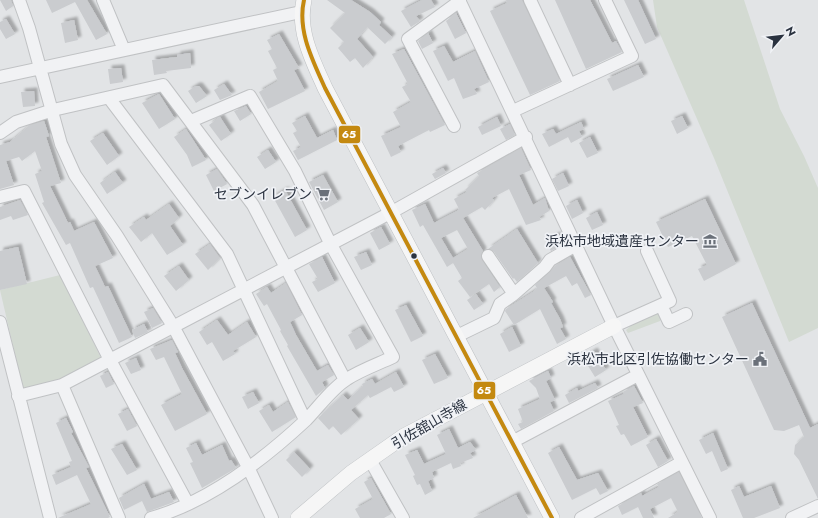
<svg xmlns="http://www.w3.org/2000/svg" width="818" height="518" font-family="Jost,'Noto Sans JP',sans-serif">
<defs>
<filter id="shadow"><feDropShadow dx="3.5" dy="-3.5" stdDeviation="1" flood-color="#0004"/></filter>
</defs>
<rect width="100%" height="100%" fill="#e2e4e6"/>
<!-- green -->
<path fill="#d3dad2" d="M653,0h91l36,109 24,47 14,32v140l-29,14 -75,-184 -57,-131z
M60,275l41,83 -41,22 -37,9 -23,-99z
M659,312l3,3 -2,6 -32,12 -2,-3 8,-7z"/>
<!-- building -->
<path fill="#cacccf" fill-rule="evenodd" filter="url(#shadow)" d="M0,0h11l2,6 -7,5z
M46,0h41l20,34 -11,6 -21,-38 -23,11z
M327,0h24l19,12 11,10 -2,3 13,12 -7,7 -18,-17 -10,12 16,18 -10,11 -8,-10 -5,4 -12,-14 6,-6 -14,-14 15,-15z
M422,0h9l4,7 -19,9 4,5 -9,6 -10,-16z
M506,0h16l38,81 -30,14 -40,-84 17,-8z
M555,0h35l22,43 4,-2 6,11 -36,17z
M624,0h14l18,39 -11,5z
M456,13l10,20 -11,6 -9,-18z
M6,19l9,15 -9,5 -6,-10v-7z
M74,20l4,20 -13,3 -4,-20z
M428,33l5,10 -11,6 -4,-8z
M279,34l20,34 -5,2 11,21 -37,18 -9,-17 19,-11 -5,-11 4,-2 -9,-17 4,-2 -5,-9z
M444,46l9,16 22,-11 14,31 -15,7 3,5 -14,5 -9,-21 -6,3 -15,-30z
M404,49l41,76 -15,7 -1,-2 -31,16 3,6 -10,5 -10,-21 20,-9 -8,-15 18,-10 -9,-15 6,-3 -16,-30z
M190,53l1,15 -25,3 1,2 -13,2 -2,-15 25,-3v-2z
M638,65l6,12 -31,14 -6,-12z
M121,68l2,14 -13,2 -2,-15z
M224,84l8,11 -12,5 -6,-10z
M196,86h3l8,10 -11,7 -8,-12z
M34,91l1,15 -12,1 -2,-15z
M159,94l16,25 -16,10 -17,-26z
M246,106l5,8 -11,7 -6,-10z
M305,116l12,22 16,-8 4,10 -39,20 -5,-9 8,-4 -8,-14 4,-2 -5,-8z
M682,116l6,12 -11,6 -6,-13z
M220,117l11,17 -10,7 -12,-16z
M497,117l4,9 -19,9 -4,-8z
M44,121l5,15 -3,1 15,46 -11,3 18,37 2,-1 4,9 20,-9 19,36 -18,8 10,21 3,-1 24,51 -13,6 -26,-56 -3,1 -20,-45 -4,2 -24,-42 2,-1 -9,-28 7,-3 -7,-20 -13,10 -3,-4 -13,4 8,24 -14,4v-44l10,-3 20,-17z
M581,122l3,7 -5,2 3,6 -11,6 -3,-6 -19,10 -7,-13 11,-5 3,5z
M510,124l5,11 -9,5 -6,-11z
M186,129l20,31 -14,7 -5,-12 -13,-18z
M103,133l16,23 -12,9 -17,-24z
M590,137l8,16 -11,5 -8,-15z
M521,148l10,22 -12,5 14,30 12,-7 4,13 -10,6 2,3 -15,5 -17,-36 -17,9 2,2 -9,10 -3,-3 -19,11 20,33 -2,5 1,4 18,27 -6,5 -5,-8 -19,13 -12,-16 4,-3 -9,-15 -6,4 -24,-42 -3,2 -8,-17 13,-6 9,19 23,-12 2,-2 -5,-10 13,-7 -2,-2 14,-14 -2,-3zM457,230l11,19 -15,9 -12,-20z
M268,150l8,12 -11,7 -8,-12z
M443,168l3,5 -11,6 -3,-5z
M217,169l10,15 -13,7 -8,-16z
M115,172l8,11 -16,11 -7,-11z
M563,173l6,13 -11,5 -6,-12z
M323,175l15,27 -14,8 -15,-28z
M285,190l22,40 -12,7 -22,-40z
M705,199l31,65 -32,17 -6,-12 9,-4 -15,-29 -24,11 -12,-25z
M20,200l8,15 -15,5 -2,-4 -11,4v-13z
M577,200l6,13 -11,6 -6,-13z
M169,204l10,14 -9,8 13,19 -16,10 -15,-22 -11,9 -12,-15 15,-10 2,3z
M597,212l6,13 -11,5 -6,-12z
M381,227l9,17 -11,6 -9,-17z
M517,229l21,34 -21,19 -3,-4 -1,1 -19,-27 -6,-3z
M557,235l5,10 -11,6 -4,-7 4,-2 -1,-3z
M210,244l10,14 -12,12 -13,-16z
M18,247l9,37 -27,6v-39z
M366,252l6,13 -11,5 -7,-13z
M322,257l13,26 -17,9 -6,-10 6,-3 -9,-15z
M570,257l21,38 -6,3 -8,-15 -5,3 -6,-10 -22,12 9,14 -2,1 9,16 3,8 -3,1 6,11 -9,5 -17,-35 -26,16 -9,-14 1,-2 27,-17 4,-4 -2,-3 20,-19z
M179,266l10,14 -13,11 -12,-15z
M286,283l16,32 -12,7 6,13 21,36 11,-6 6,10 -12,7 3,6 -9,8 -29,-50 1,-1 -8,-14 1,-1 -14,-26 -3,2 -8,-12 11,-7 4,6z
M476,294l7,10 -9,6 -7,-10z
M752,303l58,125 8,-4v75l-19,-39 -5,-6 1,-9 9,-8 -5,-12 -15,6 -10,-1 -52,-113z
M406,305l17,31 -12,6 -16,-32z
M153,308l9,15 -10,5 -8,-16z
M217,320l11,15 19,-13 9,15 -23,14 2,3 -12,7 -11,-19 -5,3 -8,-13z
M144,324l4,8 -13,6 -3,-8z
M512,327l9,19 -12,6 -9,-18z
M360,328l9,14 -13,8 -8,-15z
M172,340l6,12 -3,1 7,15 25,46 -32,17 -14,-26 21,-11 -18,-37 -8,3 -6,-11z
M594,351l12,19 -11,7 -12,-19z
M435,354l13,24 -14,6 -12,-24z
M136,358l5,12 -10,4 -6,-11z
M548,371l3,7 -5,3 9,19 -5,2 4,9 -33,18 -3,-5 5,-2 -5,-13 22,-10 -4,-11 -7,-7z
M108,372l6,12 -8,4 -6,-12z
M396,372l8,15 -10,5 -3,-5 -21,11 -2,-3 -17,15 8,9 -18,16 -8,-9 -4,4 -11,-12 25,-23 5,5 15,-14 -1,-2 10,-5 3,5z
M595,383l3,5 -29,15 -4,-8 12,-7 1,3z
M634,386l9,17 -10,4 15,30 -17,9 -7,-12 -3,1 -5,-9 3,-1 -11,-24 16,-7 -1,-2z
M253,392l6,11 -11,6 -6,-12z
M288,402l8,15 -24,15 -13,-21 10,-6 4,7z
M128,409l9,17 -10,5 -9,-17z
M66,418l7,14 -2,1 18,34 -3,1 24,49 -2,1h-50l33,-14 -14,-29 -21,10 -4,-10 19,-8 -2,-5 3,-1 -16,-38z
M449,429l9,19 12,-6 6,8 -6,3 3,5 -13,5 1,3 -8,3 -2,-6 -19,9 2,6 -6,3 4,10 -7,4 -5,-11 -3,1 -4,-9 2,-1 -10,-20 12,-5 7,14 22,-10 -9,-19z
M713,433l15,36 -7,3 -9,-21 -6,3 -7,-14z
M656,439l12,22 -10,6 -12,-22z
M196,443l6,12 20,-10 7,16 2,-1 5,8 -34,20 -12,-25 3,-1 -7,-14z
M122,444l15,26 -10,5 -16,-26z
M559,447l18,33 21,-7 10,18 -8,4 -4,-7 -24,12 -24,-47z
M294,452l16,17 -8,8 -16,-17z
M679,472l23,46h-34l10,-6 -7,-14 -21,11 4,9h-11l-5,-11 -16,8 -4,-9 23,-13 1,3 17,-9 -2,-3z
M371,478l20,36 -7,4h-24l-5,-9 18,-10 -9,-17z
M144,484l7,15 18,-7 5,10 -27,10 -5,-11 -18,9 -5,-12z
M739,486l5,11 27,-11 9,22 -26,10h-11l-12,-28z
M516,495l12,23h-55z"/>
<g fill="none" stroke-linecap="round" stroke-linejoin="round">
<defs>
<path id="minor" d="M19,0l10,28 32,116 14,31 42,61 56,90 75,141 24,51
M103,0l21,50
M459,0l155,326 96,192
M530,0l40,85
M0,77l301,-65
M109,98l118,156 78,166
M513,111l119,-55 -27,-56
M454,126l-46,-87 52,-38
M0,133l16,-11 37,-12 110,-25 90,120 92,175
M0,197l24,-6 86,169 78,144
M514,294l31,-27 5,-7 26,-15
M661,305l8,17 17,-8
M0,322l50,196
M614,326l56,-25 -23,-50
M457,336l37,-18 6,-14 14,-10 -26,-38
M62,385l57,133
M18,396l44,-11 330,-173 134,-75
M512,442l126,-67
M370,460l33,58
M151,518c58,-16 111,-57 155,-98 12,-12 26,-32 41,-41 14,-9 31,-15 46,-22l-63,-114 -35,-72 -45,-75 -59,25
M581,518l101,-56
M792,518l26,-12"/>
<path id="major" d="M304,0c-7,31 9,61 21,88l227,430
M298,518l53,-45 53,-37 210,-110"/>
</defs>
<!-- minor casing -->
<use href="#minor" stroke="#c0c2c4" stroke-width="14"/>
<!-- major casing -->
<use href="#major" stroke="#bec1c4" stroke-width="16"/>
<!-- minor -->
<use href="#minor" stroke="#f1f2f4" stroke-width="12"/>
<!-- major -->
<use href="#major" stroke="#f6f6f6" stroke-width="15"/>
<defs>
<path id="bus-1" d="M304,0c-7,31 9,61 21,88l227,430"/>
</defs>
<!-- bus-1 casing -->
<use href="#bus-1" stroke="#f0f2f6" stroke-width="7"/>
<!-- bus-1 -->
<use href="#bus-1" stroke="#c48910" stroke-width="4"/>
</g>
<!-- icons -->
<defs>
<symbol id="supermarket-bare" viewBox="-9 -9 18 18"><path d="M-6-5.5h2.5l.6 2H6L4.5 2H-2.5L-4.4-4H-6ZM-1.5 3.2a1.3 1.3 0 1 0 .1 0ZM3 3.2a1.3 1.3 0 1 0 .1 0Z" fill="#6a7079" stroke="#f0f2f6" stroke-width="2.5" paint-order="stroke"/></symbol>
<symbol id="museum-bare" viewBox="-9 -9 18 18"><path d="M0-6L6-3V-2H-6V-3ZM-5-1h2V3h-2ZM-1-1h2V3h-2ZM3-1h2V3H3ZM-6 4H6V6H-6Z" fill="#6a7079" stroke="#f0f2f6" stroke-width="2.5" paint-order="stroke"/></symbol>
<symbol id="civic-bare" viewBox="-9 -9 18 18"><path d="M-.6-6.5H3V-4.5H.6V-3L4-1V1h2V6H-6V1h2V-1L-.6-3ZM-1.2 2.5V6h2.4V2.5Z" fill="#6a7079" stroke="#f0f2f6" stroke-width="2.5" paint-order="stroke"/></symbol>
</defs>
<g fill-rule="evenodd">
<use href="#supermarket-bare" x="313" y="184" width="20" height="20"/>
<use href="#museum-bare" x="700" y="231" width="20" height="20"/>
<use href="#civic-bare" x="750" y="349" width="20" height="20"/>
</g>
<!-- markers -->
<circle fill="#2a323f" stroke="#f0f2f6" stroke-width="1.5" cx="414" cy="256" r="3.5"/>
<g text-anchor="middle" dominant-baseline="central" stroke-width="3.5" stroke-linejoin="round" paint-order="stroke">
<!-- poi labels -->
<g font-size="14" fill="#2a323f" stroke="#f0f2f6" text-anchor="end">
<text x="312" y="194">セブンイレブン</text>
<text x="699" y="241">浜松市地域遺産センター</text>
<text x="749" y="359">浜松市北区引佐協働センター</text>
</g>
<!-- street labels -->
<g font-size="14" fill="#2a323f" stroke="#f0f2f6">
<text transform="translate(429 424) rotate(-30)">引佐舘山寺線</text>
</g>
</g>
<g stroke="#f0f2f6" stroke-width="1.5">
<rect x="338" y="125" width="23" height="19" rx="4" fill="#c48910"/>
<rect x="473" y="381" width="23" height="19" rx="4" fill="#c48910"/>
</g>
<g font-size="11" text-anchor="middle" font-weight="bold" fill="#fff">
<text x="349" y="138">65</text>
<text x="484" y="394">65</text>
</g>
<!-- north arrow -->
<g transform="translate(782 36) rotate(62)" stroke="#f0f2f6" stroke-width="3" paint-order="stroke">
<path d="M0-3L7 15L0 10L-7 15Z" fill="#2a323f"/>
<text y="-6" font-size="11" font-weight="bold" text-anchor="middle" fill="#2a323f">N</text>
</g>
</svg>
